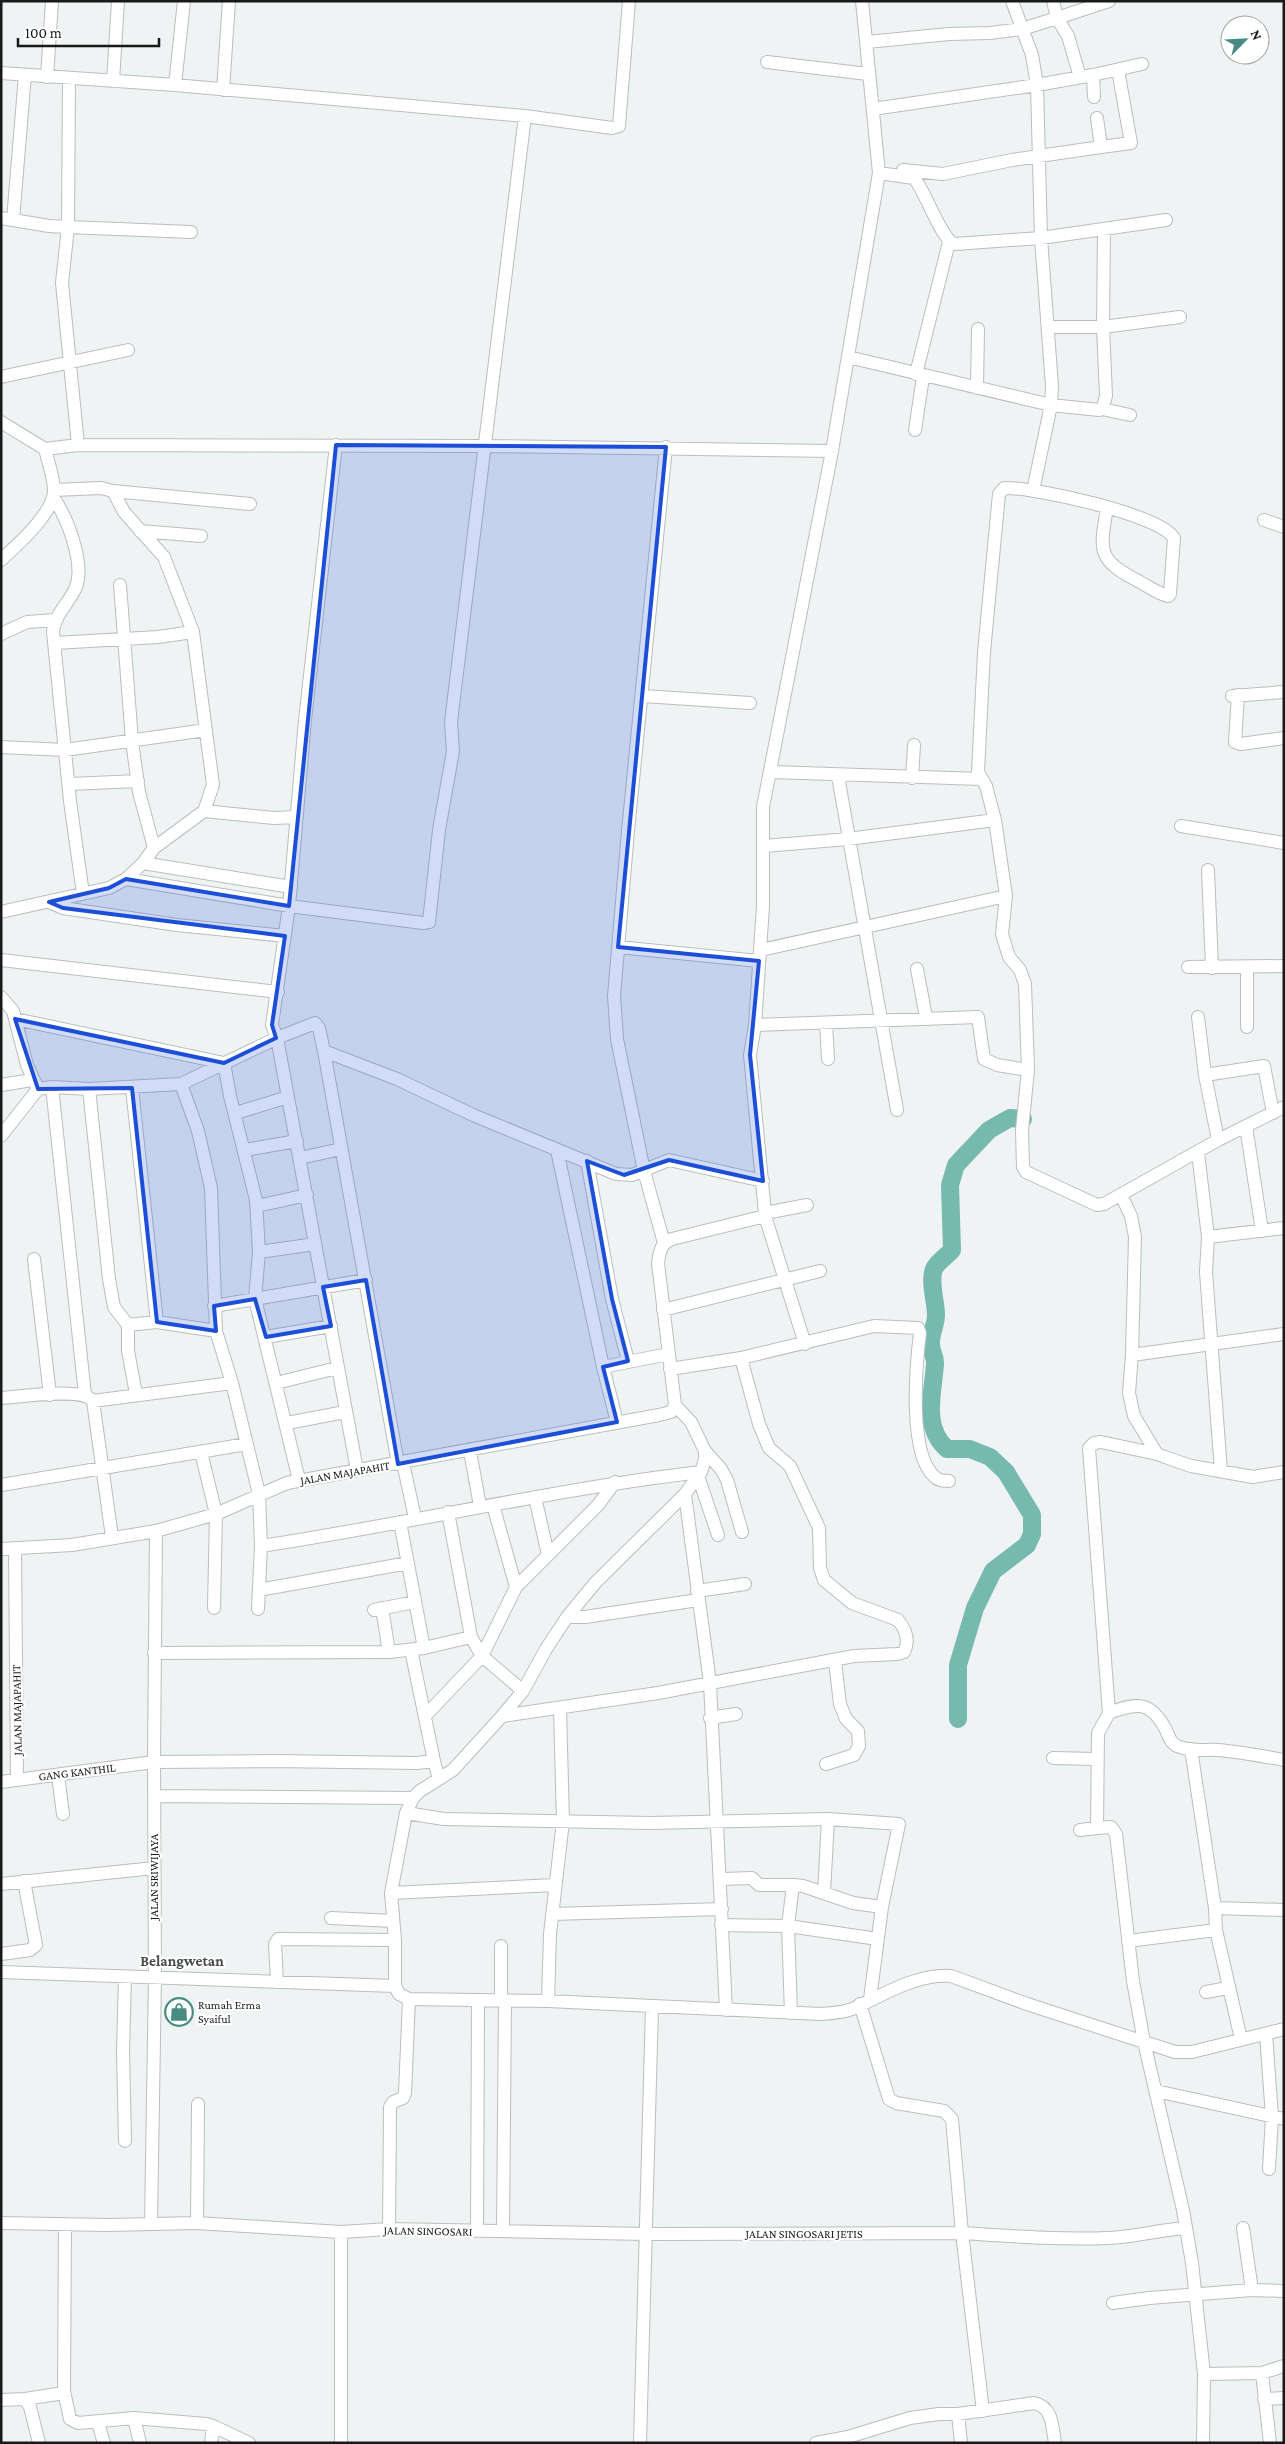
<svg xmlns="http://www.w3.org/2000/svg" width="1285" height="2444" font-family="'Crimson Pro',serif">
<rect width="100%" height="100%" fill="#eff3f3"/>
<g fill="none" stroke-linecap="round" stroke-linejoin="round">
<!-- river -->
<path stroke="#76b9ae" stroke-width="18" d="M958,1719v-54l17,-57 18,-37 34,-26 5,-11v-19l-26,-43 -16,-15 -20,-8h-23c-25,-22 -14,-56 -12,-85 1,-7 -5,-14 -4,-22 0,-9 5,-18 5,-27 0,-14 -7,-33 -2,-46 3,-7 13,-13 18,-19l-2,-65 6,-20 33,-35 21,-12 13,1"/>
<defs>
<path id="minor" d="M1012,1l20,54 5,30 4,153 11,148 -1,19 -18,86
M867,42l82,-8 41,-1 32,-4 35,-11 -4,-17
M767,62l101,12
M1,73l174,12 350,31 -74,606 2,29 -14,79 -10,92 -6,1 -134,-17 -163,-27
M1093,75l49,-11
M47,77l5,-76
M1080,77l-12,-41 -11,-18 52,-17
M113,81l5,-80
M175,85l9,-84
M223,90l6,-89
M873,109l164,-24 56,-10 1,22
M525,116l87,12 7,-2 10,-125
M1101,147l30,-4 -13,-73
M903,170l40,4 69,-14 89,-13 -4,-29
M879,173l35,5c12,14 27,62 41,66l86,-6 125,-18
M1,218l12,2 12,-145
M13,220l36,6 19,1 1,-148
M1048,327h55l77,-10
M848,357l203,48 48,5 4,-3 3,-11 -3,-69 1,-97
M916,374l33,-132
M1,377l127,-27
M977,388l1,-59
M1102,409l28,6
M1,422l44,27c3,13 9,28 9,42 -1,23 -37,54 -53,69
M915,430l8,-53
M78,445l-16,-162 6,-56 123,5
M336,445l-31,275 -16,186 -17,119 5,13 80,432
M45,449l33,-4 406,1 348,5
M113,491l137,13
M53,497c14,20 32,66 23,90 -6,15 -22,28 -23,45l17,169 13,93
M1264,520l20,7
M140,531l61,5
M120,585l12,156 7,51 15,56
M1,634l26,-12 29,-2
M55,643l103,-6 35,-5
M1238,695l-3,47 6,2 43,-6
M643,696l107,7
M1232,696l52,-4
M1,747l64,3 141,-20
M772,772l209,7
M838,776l59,334
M912,778l2,-33
M70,784l68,-3
M204,811l70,7 23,-1
M995,820l11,76
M1181,826l103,17
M764,846l84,-7 147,-19 -9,-34 -8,-14 6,-120 15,-158 5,-6c29,-1 155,26 170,50l-4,56 -2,2c-9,-2 -19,-9 -28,-14 -42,-22 -41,-29 -33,-74
M143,863l148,24
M1208,870l4,98
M49,902l14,6 114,17 108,11
M1,912l108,-24 17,-9 17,-16 11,-15 50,-37 9,-26 -20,-153 -29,-75 -40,-45 -11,-21 -12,-3 -47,2
M618,947l141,14
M761,950l245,-54 -4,38 7,23 11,13 5,14 3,86
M1,960l277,32
M1188,967l96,-1
M917,969l9,48
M1,997l12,14 14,54 11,24 14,-2 37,2 92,-5 96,-46 38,-15 4,5 5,23 73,28 76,36 143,59 16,1 37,-15 94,21
M1198,1017l7,58 13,65
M15,1019l209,44 6,33 26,104 3,52 -4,47 44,181
M826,1023l2,36
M755,1025l223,-8 6,42 13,6 31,5 -6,60 1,37 3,5 71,33 7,-1 114,-64 66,-33
M1247,1027v-60
M324,1051l74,413
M1205,1075l59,-9 9,47
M181,1084l17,47 13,57 5,143 16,52 27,111 2,52 -3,63
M1,1085l31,-5
M52,1087l33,308
M132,1088l25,234
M89,1089l20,190 5,28 14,18 29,-3 59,9
M236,1113l52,-16
M1246,1126l16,105
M1,1136l37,-47
M245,1150l52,-9
M557,1150l46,217 14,55
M1198,1153l10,84 -2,35 15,199
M300,1158l41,-9
M587,1161l25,138 16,62
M1121,1195l10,21 4,21 -3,118 -3,38 5,23 23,38 8,3 26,9 62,11 31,-5
M257,1206l50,-11
M765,1213l-15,-158 5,-30 8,-119v-99l69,-356 47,-278 -17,-172
M765,1216l40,128
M1208,1237l76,-9
M664,1243l-20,-72 -27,-132 -3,-43 14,-165 38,-384
M259,1252l56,-8
M34,1259l16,136
M214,1306l152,-26
M663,1310l157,-39
M128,1325v26l8,43
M266,1337l65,-11
M1132,1355l152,-21
M603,1367l65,-13
M670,1369l71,-11 133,-32 44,2 2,5c-4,32 -12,122 15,144 4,4 9,4 14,4
M276,1383l61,-15
M1,1398c19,-1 76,-10 90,1
M287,1423l58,-11
M470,1451l10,55
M201,1452l15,62 -2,94
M1157,1454l-56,-12 -7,1 -5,5 20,265 -11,20 -1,95 14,-1 5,7 17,147 11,61 39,168 9,53 12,111 -1,69
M403,1463l12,55
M701,1472l-16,22 25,189 16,327
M698,1476l20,59
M1,1485l246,-41
M535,1497l13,58
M493,1505l23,82
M448,1512l23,125
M400,1522l24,126
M742,1532l-15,-52 -6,-11 -16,-18 -14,-29 -16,-17 -17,-142c2,-11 2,-20 14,-24l93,-23v-3l42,-8
M112,1537l-19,-136 139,-18
M261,1546c147,-22 292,-57 440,-74l4,-13v-8
M1,1549l71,-4 84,-14 60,-17 71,-31 372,-68 12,-3 4,-7
M15,1549l2,231
M259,1590l149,-27
M697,1591l48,-7
M382,1608l7,44
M374,1610l41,-8
M567,1617h18l113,-17
M411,1650l23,111
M154,1653l235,-1 35,-4 47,-11 11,19 41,35
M1109,1713c28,-11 42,-12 57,17 3,8 6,15 14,17 12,5 26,2 39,3 21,2 43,6 65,10
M426,1715l56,-59 34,-69 82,-82 17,-23
M502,1716l156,-23 196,-37 43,-2 7,-2c6,-12 2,-22 -6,-32l-46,-17 -28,-23 -4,-12 -1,-40 -29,-62 -21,-18 -10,-24 -18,-66
M710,1718l26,-4
M1191,1749l24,159 1,22 25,109
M1053,1758l43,1
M826,1764l28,-9 5,-9 -1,-15 -12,-12 -6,-15 -5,-43
M58,1775l5,39
M1,1782l153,-20 119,-1 144,2 17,-2 5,18
M154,1796l259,2
M406,1813l38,6 206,4 178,-4 71,5 -17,83 -12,92
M1080,1830l17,-2
M721,1879l31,-1 7,7h34
M1,1884l153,-16
M391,1893l164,-8
M824,1893l4,-74
M1215,1908l69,2
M552,1914l170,-5
M331,1918l62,3
M721,1925l67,1 90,13
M1128,1941l88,-11
M1,1954l29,-4 6,-5 -12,-64
M1,1972l394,14 4,8 10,5 139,2 273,13c11,-1 21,-1 31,-5 30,-13 64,-36 99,-33l76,28 148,48h17l92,-23
M277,1982l-2,-38 3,-5 117,1
M395,1986v-46l-4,-47 15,-80 7,-15 7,-7 33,-21 49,-54 21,-25 23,-42 21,-32 29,-35 89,-88
M1206,1992l22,-4
M501,2001v-55
M548,2001l2,-67 13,-113 -3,-112
M860,2004l29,95 7,4 48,8 8,8 10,114c48,3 97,7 146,5 26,-1 51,-8 77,-10
M791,2013l-3,-87 5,-41 10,1 50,17 29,4
M1266,2034l6,83 -3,52
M1156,2091l128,28
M125,2141l-2,-90 2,-74
M1,2223l107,2 89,-2 144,9 48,-3 258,5 315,-1 21,178
M197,2223l1,-119
M65,2224l-1,167 6,28 8,4 56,-5 72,6 7,2 -2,17
M151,2224l4,-248 -1,-214 2,-231
M1243,2228l9,62
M389,2229l1,-122 3,-5 10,-4 2,-5 4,-94
M477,2231l1,-231
M503,2231l2,-230
M341,2232v211
M1113,2303l36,-5 103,-8 32,1
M1262,2373l22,-7
M1204,2374l58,-1 8,70
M25,2399l39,-6
M1264,2399l20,-1
M1,2400l24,-1 5,8 9,36
M958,2414l3,29
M134,2418l6,25
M98,2423l6,20
M213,2426l36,17
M640,2443l12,-436
M816,2443l32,-6 62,-19 29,-4h19l76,-11c19,4 18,23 21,40"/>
</defs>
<!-- minor casing -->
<use href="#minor" stroke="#babebd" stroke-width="14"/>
<!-- minor -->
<use href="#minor" stroke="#fff" stroke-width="12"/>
</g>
<!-- marked area -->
<path fill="#1d4ed8" fill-opacity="0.2" stroke="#1d4ed8" stroke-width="4" stroke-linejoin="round" d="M336,445l330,2 -48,500 141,14 -9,94 13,126 -94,-21 -45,15 -37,-14 25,138 16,62 -25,6 14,55 -219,42 -32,-184 -43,7 8,39 -65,11 -11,-38 -41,7 2,25 -59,-9 -25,-234 -94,1 -23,-70 209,44 52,-25 -4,-13 13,-89 -222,-28 -14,-6 60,-14 17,-9 163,27z"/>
<!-- icons -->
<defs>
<symbol id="shop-ring" viewBox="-11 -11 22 22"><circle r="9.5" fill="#fff" stroke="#478c82" stroke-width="1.5"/><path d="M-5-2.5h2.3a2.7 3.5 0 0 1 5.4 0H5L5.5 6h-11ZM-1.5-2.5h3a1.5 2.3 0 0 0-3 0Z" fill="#478c82"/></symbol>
</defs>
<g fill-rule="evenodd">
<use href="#shop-ring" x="163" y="1996" width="32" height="32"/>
</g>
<g text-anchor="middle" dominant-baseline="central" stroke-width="4.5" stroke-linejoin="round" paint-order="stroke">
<!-- street labels -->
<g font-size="12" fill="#181a19" stroke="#fff">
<text transform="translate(345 1473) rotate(-10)">JALAN MAJAPAHIT</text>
<text transform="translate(17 1710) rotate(-91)">JALAN MAJAPAHIT</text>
<text transform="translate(77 1772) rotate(-7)">GANG KANTHIL</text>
<text transform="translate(154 1877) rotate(-90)">JALAN SRIWIJAYA</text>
<text transform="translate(428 2231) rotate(1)">JALAN SINGOSARI</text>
<text x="804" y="2234">JALAN SINGOSARI JETIS</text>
</g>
<!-- poi labels -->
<g font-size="12" fill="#181a19" stroke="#fff" text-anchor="start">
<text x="198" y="2005">Rumah Erma<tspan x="198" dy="14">Syaiful</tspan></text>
</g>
<!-- quarter labels -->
<g font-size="15" font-weight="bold" fill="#494c4c" stroke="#fff">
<text x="182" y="1961">Belangwetan</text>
</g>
</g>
<!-- border -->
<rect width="1285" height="2444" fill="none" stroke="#181a19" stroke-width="5"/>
<!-- north arrow -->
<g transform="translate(1245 40) rotate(66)"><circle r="24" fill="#ffffff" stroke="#a3a3a3"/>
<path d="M0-4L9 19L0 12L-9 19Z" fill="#478c82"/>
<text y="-8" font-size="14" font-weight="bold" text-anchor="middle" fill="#181a19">N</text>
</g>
<!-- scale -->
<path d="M18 38v8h141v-8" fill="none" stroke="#181a19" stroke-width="2.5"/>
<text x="25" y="38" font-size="15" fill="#181a19" stroke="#ffffff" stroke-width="4" paint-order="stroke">100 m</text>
</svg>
